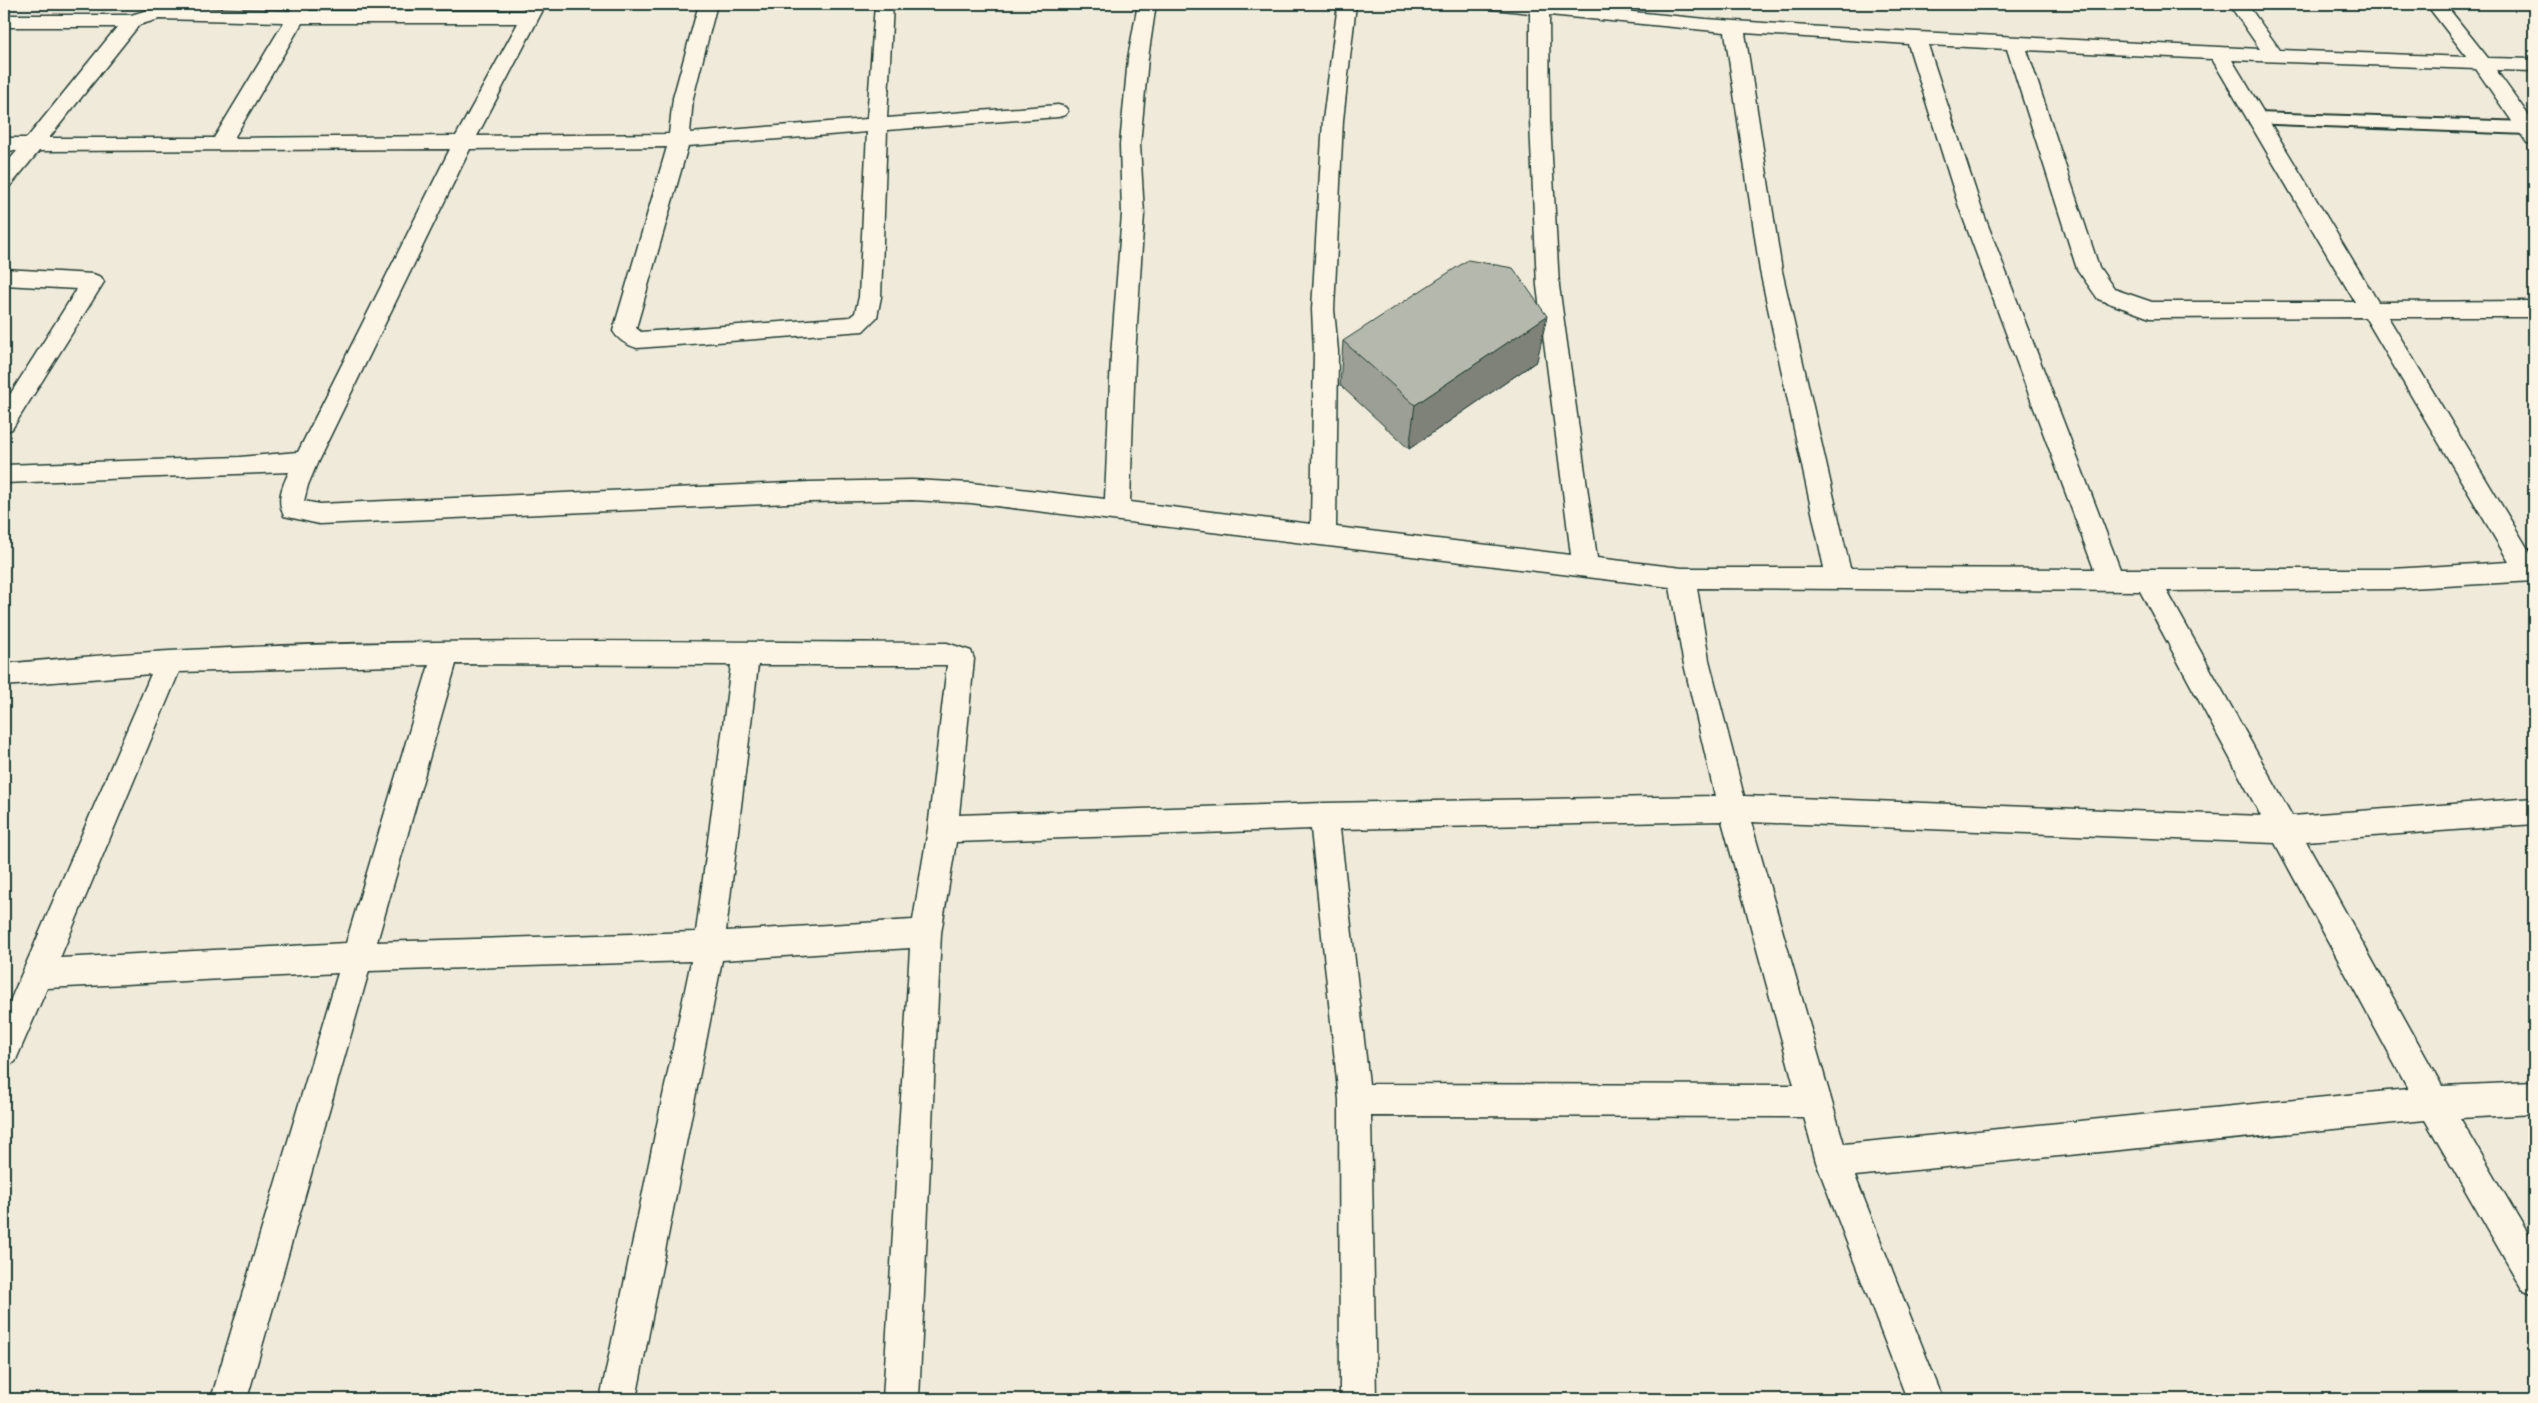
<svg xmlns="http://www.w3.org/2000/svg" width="2538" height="1403" font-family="'Patrick Hand',sans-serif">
<rect width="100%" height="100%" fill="#efeada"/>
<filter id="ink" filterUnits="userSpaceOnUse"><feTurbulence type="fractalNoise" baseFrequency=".02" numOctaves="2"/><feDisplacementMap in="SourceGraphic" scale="10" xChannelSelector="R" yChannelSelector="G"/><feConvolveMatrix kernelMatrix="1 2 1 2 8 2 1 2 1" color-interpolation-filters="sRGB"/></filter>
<g filter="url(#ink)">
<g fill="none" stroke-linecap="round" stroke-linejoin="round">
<defs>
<path id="lane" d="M2257,113l270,9 7,2v7l-7,3 -277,-11 -2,-4 2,-4z"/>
<path id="street" d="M295,4h18l-4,7h215l4,-7h18l-69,132 192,-2 4,-36 26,-94h18l-24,94 -3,35 177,-14 8,-115h18l-6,114 171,-13 7,2 3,4 -3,4 -7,2 -171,13 -6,167 -4,20 -14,14 -226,17c-10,-3 -19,-8 -24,-17l54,-184 -197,2 -152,312 -10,24 -4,16 15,3 491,-22 102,-2 59,3 134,16 6,-143 11,-142 -2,-69 8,-87 10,-54h18l-8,54 -8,87 4,69 -9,142 -5,146 181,22 3,-173 -2,-41 11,-190 15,-116h18l-13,116 -9,190 4,41 -2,176 235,28 -34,-269 -7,-165v-108l-46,-5 -2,-4h68l156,15 130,9 424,21 -31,-45h18l33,46 187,7 -41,-53h19l43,54 46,1v12l-38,-1 38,53v21l-7,-1 -51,-74 -244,-9 146,242 156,-1v16h-146l146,242v22l-142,8 -225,2 125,225 242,-18v26l-228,17 136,245 92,-4v32l-74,4 74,126v50l-12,-5 -97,-169 -570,56 88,223h-36l-91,-237 -12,-45 -433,-1 5,283h-36l-1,-299 -28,-271 -355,13 -15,91 -22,466h-36l27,-451 -188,12 -86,439h-36l91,-438 -322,10 -122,428h-36l127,-426 -291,15 -32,74 -11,5v-52l147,-341 -147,12v-22c313,-31 629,-22 943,-21l24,8 3,8 -15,156 365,-12 391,-7 -32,-136 -13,-73 -699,-84 -59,-3 -102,2 -491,22 -35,-8c-8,-16 -2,-29 5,-44l-285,11v-18l236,-8 58,-5 152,-303 -411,2 -28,34 -7,2v-21l13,-15 -13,-1v-12h23l90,-111h-113v-12h127l27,-8 132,4zM1549,15l176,17 35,239 64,297h-142l-85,-10 -38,-272 -9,-165zM159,19l125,3 -70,116h-165l90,-113zM302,23h216l-62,113 -222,2zM1745,33l163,11 51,163 135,362 -244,-1 -68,-297zM1928,45l79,4 70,220 21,30 52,19 215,-1 144,245 -117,7h-272l-139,-362zM2027,50l185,9 143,243h-203l-38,-13 -15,-22zM867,132l-8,165 -4,16 -5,4 -209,15 -5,-4 52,-182zM1697,588l443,3 121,225 -517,-20 -35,-136zM456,664l275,1 -35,267 -319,10zM429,665l-83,278 -286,15 119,-286zM758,665h189l-19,164 -15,91 -187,11zM1722,821l72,264 -425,-1 -29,-255zM1751,822l524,21 133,246 -564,55z
M4,269l89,5 8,3 3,5 -92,147 -8,3v-28l73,-115 -73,-4z"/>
</defs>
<!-- lane casing -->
<use href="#lane" stroke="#1f3d34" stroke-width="4"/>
<!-- street casing -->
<use href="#street" stroke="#1f3d34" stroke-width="3"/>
<!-- lane -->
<use href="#lane" fill="#fcf5e5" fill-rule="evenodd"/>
<!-- street -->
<use href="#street" fill="#fcf5e5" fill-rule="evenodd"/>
</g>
<!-- wall -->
<path fill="#9c9f95" stroke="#1f3d34" d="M1343,341l194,20 -128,88 -69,-64z"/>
<!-- shaded-wall -->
<path fill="#7f8279" stroke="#1f3d34" d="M1547,316l-10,45 -128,88 6,-44z"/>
<!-- building -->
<path fill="#b5b9ad" stroke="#1f3d34" d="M1468,260l45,8 34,48 -132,89 -72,-64z"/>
</g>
<!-- margin -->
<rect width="2538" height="1403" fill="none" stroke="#fcf5e5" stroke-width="20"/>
<rect x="10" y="10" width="2518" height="1383" fill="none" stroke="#1f3d34" stroke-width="2" filter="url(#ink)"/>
</svg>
